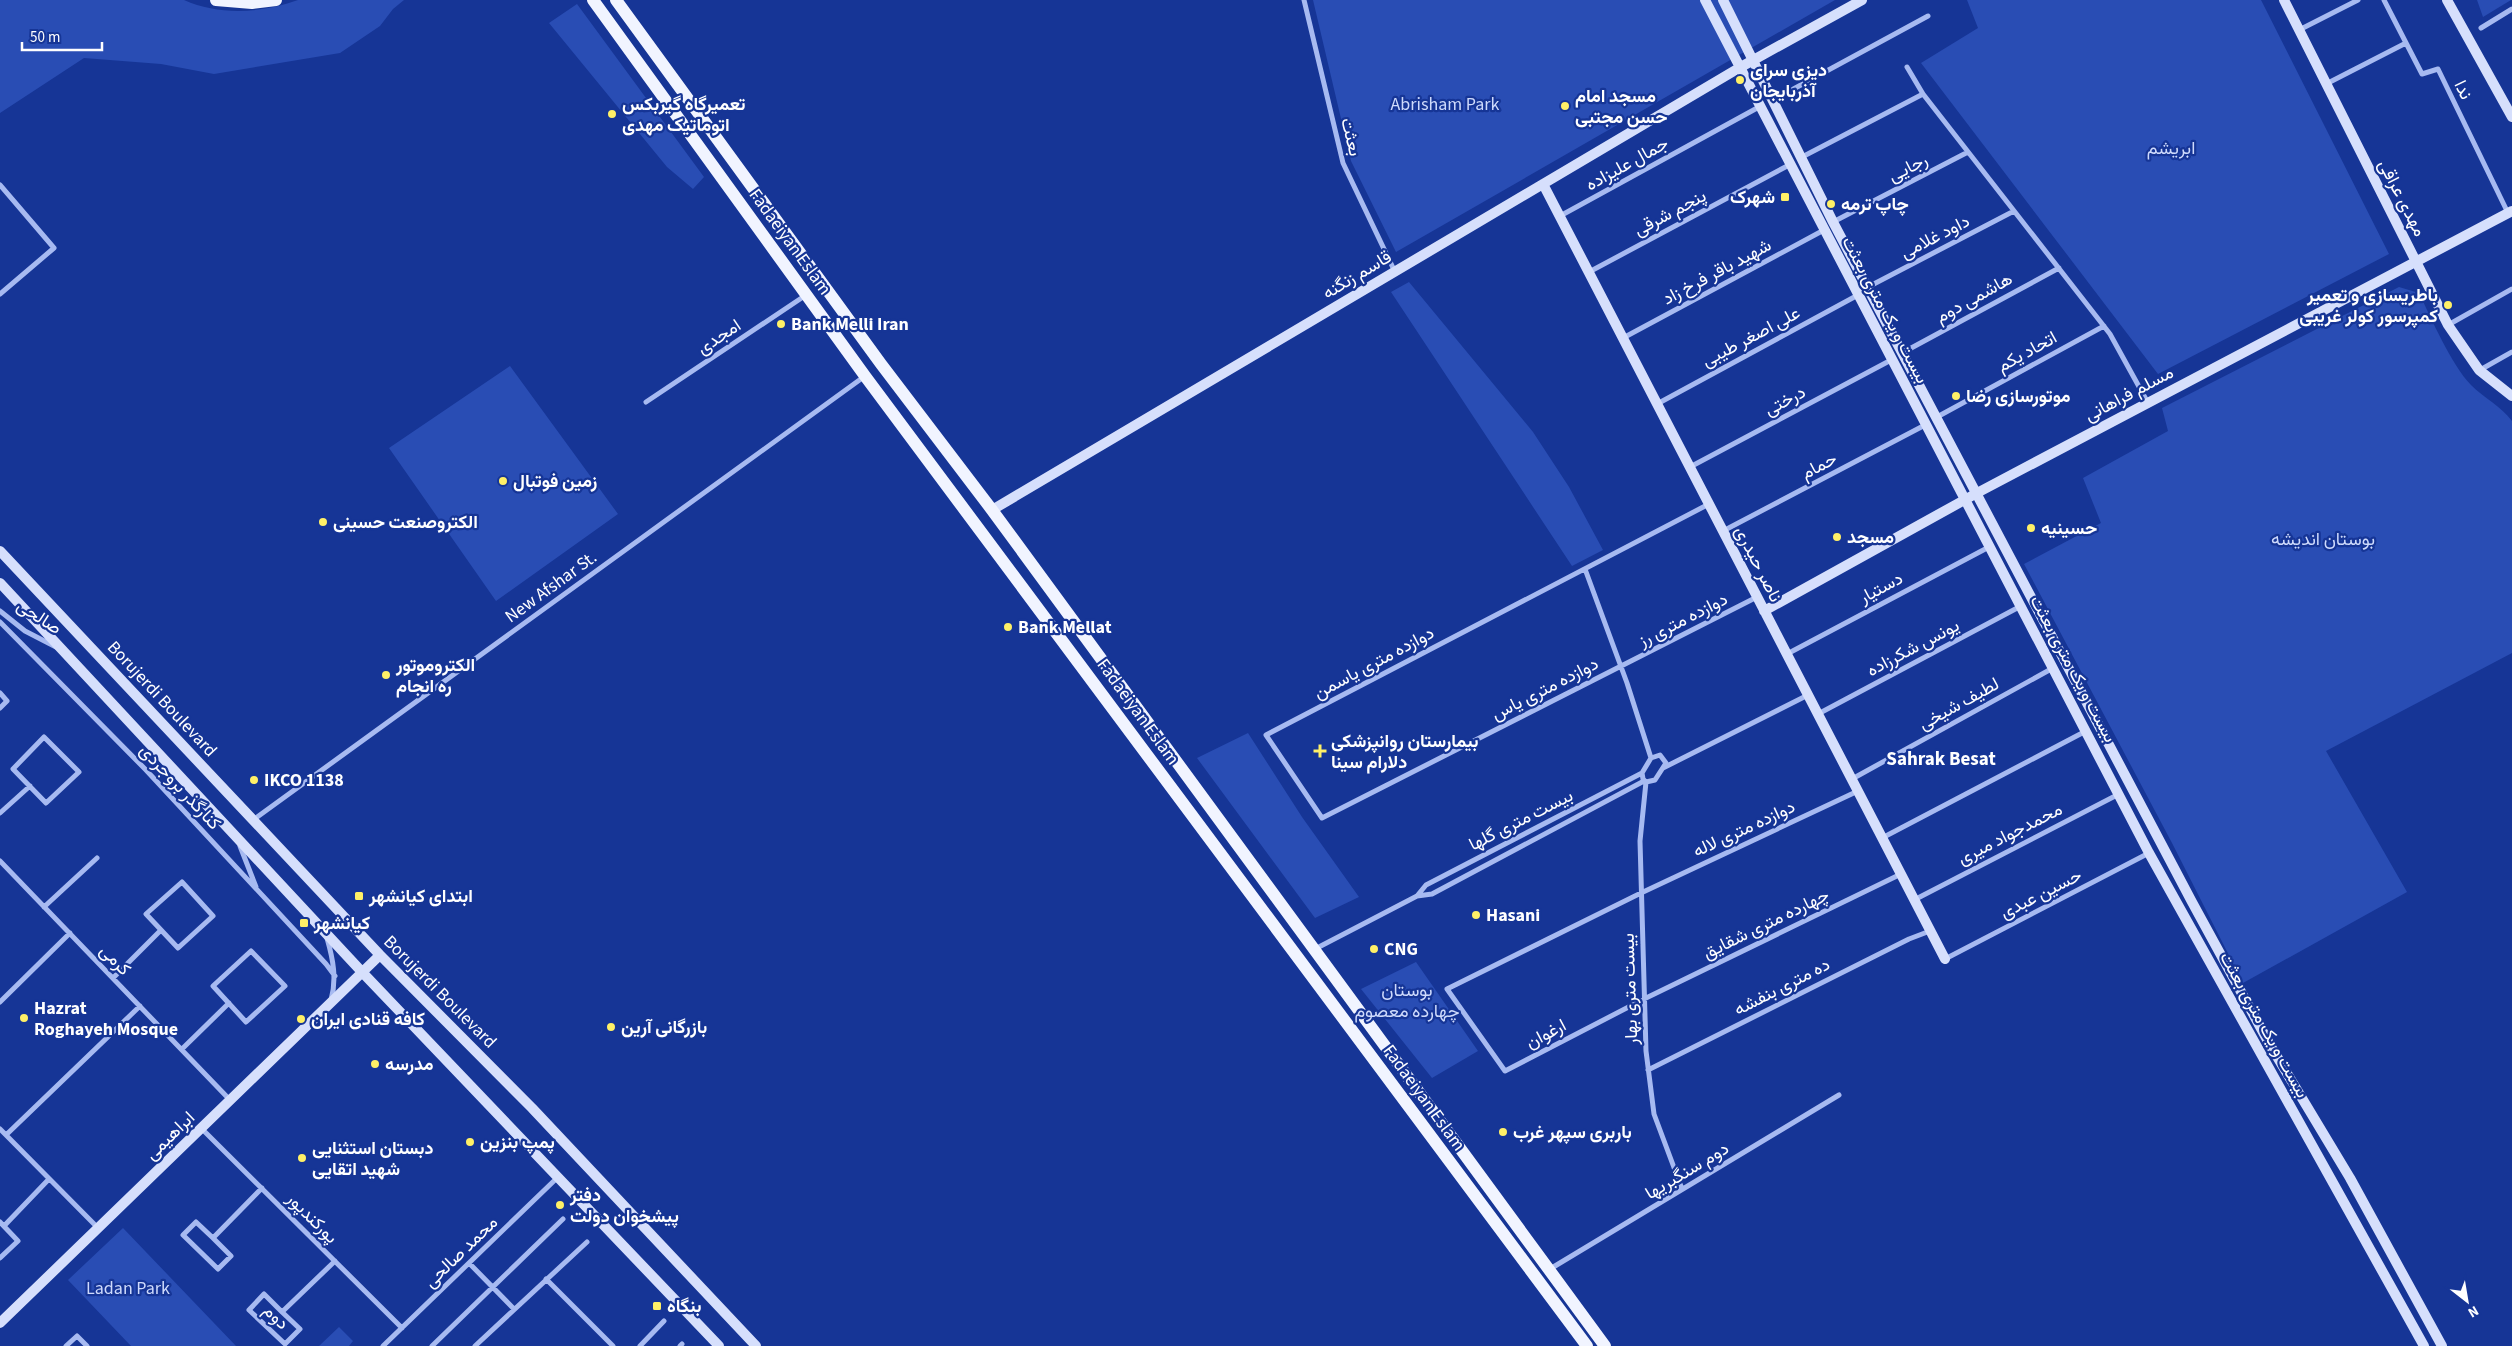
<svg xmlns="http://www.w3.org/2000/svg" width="2512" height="1346" font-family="'Source Sans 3',Vazirmatn,sans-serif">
<rect width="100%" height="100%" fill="#163596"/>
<!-- green -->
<path fill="#294db4" d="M0,0h184c36,16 78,13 114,0h106l-11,9 -13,17 -40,27 -126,21 -53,-10 -77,-6 -84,55z
M1313,0h522l-439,252 -45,-91z
M1967,0h294l128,254 -231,120 -237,-311 57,-35z
M2477,0h34l-28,17z
M577,4l127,173 -11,12 -26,-22 -118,-144z
M1409,282l124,150 36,55 34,63 -31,16 -181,-274z
M2399,287l20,6c13,27 32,71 52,92 13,13 30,21 41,36v232l-186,98 81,141 -164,91 -71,-140 -148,-279 77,-41 -18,-45 85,-47 -6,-23z
M510,366l108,148 -122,87 -107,-153z
M1248,733l54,84 57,80 -44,21 -118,-160z
M1416,962l62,89 -46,27 -71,-89z
M123,1228l113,118h-105l-63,-66z
M339,1327l14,14 -4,5h-30z"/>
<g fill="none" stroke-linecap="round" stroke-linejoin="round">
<!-- street -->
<path stroke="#a7baf1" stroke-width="5" d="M1304,0l39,163 52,109
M2384,0l38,74 16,-5 70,144
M2481,28l31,-19
M2299,30l59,-30
M1907,67l16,27 187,240 38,69
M2326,84l80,-41
M1773,100l155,-84
M1802,157l121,-63
M0,185l54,63 -54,46
M1560,216l199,-109
M1833,222l135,-70
M1589,272l202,-108
M1868,287l146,-76
M2448,325l64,-36
M1623,338l201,-108
M1902,353l157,-85
M2480,370l32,-18
M646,402l160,-107
M1657,404l201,-109
M1937,417l167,-91
M1690,467l203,-108
M1709,504l-443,231 56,83 435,-221
M1723,531l204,-107
M1585,569l42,114 24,75
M0,611l25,20 31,16
M0,622l146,148 180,194 9,12
M1787,654l202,-107
M0,693l7,8 -7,7
M1818,714l203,-108
M44,737l35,35 -33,31 -33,-34z
M1660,755l6,8 -11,17 -9,2 -3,-3 -1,-6 9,-15z
M1663,768l145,-73
M1852,779l201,-111
M1646,782l-6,59 6,210 8,63 28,75
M1858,791l-217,102 -194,96 58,82 139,-72 257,-125
M0,813l30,-27
M253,820l612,-444
M1882,838l204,-107
M240,846l16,41
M0,861l230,239
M182,882l31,34 -35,32 -32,-34z
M1417,896l9,-11 216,-112
M1914,900l205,-106
M44,907l53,-49
M327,938c6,21 10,41 4,62
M1315,949l102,-53 15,-2 212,-113
M251,951l34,35 -39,36 -33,-36z
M1945,959l204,-106
M113,978l48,-48
M0,1002l70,-69
M182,1049l47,-46
M1648,1070l261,-131 21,-8
M0,1129l98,99
M202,1129l200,199
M6,1135l134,-129
M0,1222l18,19 -18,17
M4,1226l45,-47
M213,1238l-17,-16 -13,13 35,34 13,-13 -18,-18 49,-50
M469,1263l45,46
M1550,1269l289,-174
M546,1279l67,67
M282,1312l-18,-18 -15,16 36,34 15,-15 -18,-17 53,-51
M66,1346l11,-10 10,10
M383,1346l175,-169
M432,1346l131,-127
M475,1346l112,-104
M640,1346l24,-25
M680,1346l2,-2"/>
<!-- secondary -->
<path stroke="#d6dffc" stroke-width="10" d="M1705,0l444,853 275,493
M1723,0l110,222 359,680 78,143 80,133 92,168
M2284,0l164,325 31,45 33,26
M2447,0l65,117
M1543,184l402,775
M992,510l747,-442 123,-68
M0,551l380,404 152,153 224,238
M0,583l362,389 357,374
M1764,611l213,-118 535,-282
M0,1323l380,-368"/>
<!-- primary -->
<path stroke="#f1f4ff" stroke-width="12" d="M216,0l36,3 24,-3
M593,0l272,376 722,970
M616,0l265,364 111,146 613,836"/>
</g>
<!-- markers -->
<g fill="#fff067" stroke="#163596" stroke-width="2">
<circle cx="1740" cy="80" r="5"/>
<circle cx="1565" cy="106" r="5"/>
<circle cx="612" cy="114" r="5"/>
<rect x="1780" y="192" width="10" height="10" rx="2.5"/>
<circle cx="1831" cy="204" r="5"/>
<circle cx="2448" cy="305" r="5"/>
<circle cx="781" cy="324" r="5"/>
<circle cx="1956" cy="396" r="5"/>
<circle cx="503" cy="481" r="5"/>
<circle cx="323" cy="522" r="5"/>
<circle cx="2031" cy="528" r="5"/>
<circle cx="1837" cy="537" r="5"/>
<circle cx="1008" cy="627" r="5"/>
<circle cx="386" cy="675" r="5"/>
<path d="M1317.5 743.5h5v5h5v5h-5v5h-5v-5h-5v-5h5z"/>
<circle cx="254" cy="780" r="5"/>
<rect x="354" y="891" width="10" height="10" rx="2.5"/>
<circle cx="1476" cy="915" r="5"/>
<rect x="299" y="918" width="10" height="10" rx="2.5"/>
<circle cx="1374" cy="949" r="5"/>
<circle cx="24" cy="1018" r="5"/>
<circle cx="301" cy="1019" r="5"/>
<circle cx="611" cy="1027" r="5"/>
<circle cx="375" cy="1064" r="5"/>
<circle cx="1503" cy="1132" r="5"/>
<circle cx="470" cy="1142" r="5"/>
<circle cx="302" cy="1158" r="5"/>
<circle cx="560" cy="1205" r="5"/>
<rect x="652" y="1301" width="10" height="10" rx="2.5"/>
</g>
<g text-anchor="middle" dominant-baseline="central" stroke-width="4.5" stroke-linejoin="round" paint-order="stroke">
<!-- poi labels -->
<g font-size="18" font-weight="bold" fill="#fff" stroke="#163596" text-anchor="start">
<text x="1750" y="70">دیزی سرای<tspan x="1750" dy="21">آذربایجان</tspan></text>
<text x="1575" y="96">مسجد امام<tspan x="1575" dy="21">حسن مجتبی</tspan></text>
<text x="622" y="104">تعمیرگاه گیربکس<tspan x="622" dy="21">اتوماتیک مهدی</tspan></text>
<text x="1775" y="197" text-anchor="end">شهرک</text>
<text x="1841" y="204">چاپ ترمه</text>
<text x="2438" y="295" text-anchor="end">باطریسازی و تعمیر<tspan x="2438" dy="21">کمپرسور کولر غریبی</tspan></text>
<text x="791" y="324">Bank Melli Iran</text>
<text x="1966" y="396">موتورسازی رضا</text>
<text x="513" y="481">زمین فوتبال</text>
<text x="333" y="522">الکتروصنعت حسینی</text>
<text x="2041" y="528">حسینیه</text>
<text x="1847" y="537">مسجد</text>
<text x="1018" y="627">Bank Mellat</text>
<text x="396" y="665">الکتروموتور<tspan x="396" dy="21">ره انجام</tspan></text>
<text x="1331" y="741">بیمارستان روانپزشکی<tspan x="1331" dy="21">دلارام سینا</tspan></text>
<text x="264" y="780">IKCO 1138</text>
<text x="369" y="896">ابتدای کیانشهر</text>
<text x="1486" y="915">Hasani</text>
<text x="314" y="923">کیانشهر</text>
<text x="1384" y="949">CNG</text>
<text x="34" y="1008">Hazrat<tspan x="34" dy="21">Roghayeh Mosque</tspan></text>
<text x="311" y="1019">کافه قنادی ایران</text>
<text x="621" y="1027">بازرگانی آرین</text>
<text x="385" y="1064">مدرسه</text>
<text x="1513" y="1132">باربری سپهر غرب</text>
<text x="480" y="1142">پمپ بنزین</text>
<text x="312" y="1148">دبستان استثنایی<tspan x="312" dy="21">شهید اتقایی</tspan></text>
<text x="570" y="1195">دفتر<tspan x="570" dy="21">پیشخوان دولت</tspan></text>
<text x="667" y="1306">بنگاه</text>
</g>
<!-- street labels -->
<g font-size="18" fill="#fff" stroke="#163596">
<text transform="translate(2463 90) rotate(64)">ندا</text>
<text transform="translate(1351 137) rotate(76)">بعثت</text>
<text transform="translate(1627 164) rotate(-29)">جمال علیزاده</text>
<text transform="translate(1908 168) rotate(-27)">رجایی</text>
<text transform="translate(2402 198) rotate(63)">مهدی عراقی</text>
<text transform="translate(1670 213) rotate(-28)">پنجم شرقی</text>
<text transform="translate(1935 237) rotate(-27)">داود غلامی</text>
<text transform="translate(790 242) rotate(54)">Fadaeiyan Eslam</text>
<text transform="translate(1717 272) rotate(-28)">شهید باقر فرخ زاد</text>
<text transform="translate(1357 275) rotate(-31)">قاسم زنگنه</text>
<text transform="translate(1974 298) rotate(-29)">هاشمی دوم</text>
<text transform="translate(1885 310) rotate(62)">بیست و یک متری بعثت</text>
<text transform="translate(719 337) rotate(-34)">امجدی</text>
<text transform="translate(1751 337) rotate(-28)">علی اصغر طیبی</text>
<text transform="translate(2027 352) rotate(-29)">اتحاد یکم</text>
<text transform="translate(2129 394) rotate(-28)">مسلم فراهانی</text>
<text transform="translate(1785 401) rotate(-28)">درختی</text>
<text transform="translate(1819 466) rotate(-28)">حمام</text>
<text transform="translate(1758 564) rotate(63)">ناصر حیدری</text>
<text transform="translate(551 587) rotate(-36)">New Afshar St.</text>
<text transform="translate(1881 588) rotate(-28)">دستیار</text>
<text transform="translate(39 617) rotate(33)">صالحی</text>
<text transform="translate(1683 620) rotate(-27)">دوازده متری رز</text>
<text transform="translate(1913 648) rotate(-28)">یونس شکرزاده</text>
<text transform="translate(1374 663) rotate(-28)">دوازده متری یاسمن</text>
<text transform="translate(2073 669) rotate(62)">بیست و یک متری بعثت</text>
<text transform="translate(1545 689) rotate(-27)">دوازده متری یاس</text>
<text transform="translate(162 699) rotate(47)">Borujerdi Boulevard</text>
<text transform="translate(1959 704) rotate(-29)">لطیف شیخی</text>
<text transform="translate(1138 712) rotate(54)">Fadaeiyan Eslam</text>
<text transform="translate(180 787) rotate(47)">کنارگذر بروجردی</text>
<text transform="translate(1521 820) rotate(-27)">بیست متری گلها</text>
<text transform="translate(1744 829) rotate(-25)">دوازده متری لاله</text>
<text transform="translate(2010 834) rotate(-27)">محمدجواد میری</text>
<text transform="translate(2041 894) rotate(-27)">حسین عبدی</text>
<text transform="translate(1766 924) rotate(-26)">چهارده متری شقایق</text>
<text transform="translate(115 960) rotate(46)">کرمی</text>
<text transform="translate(1782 987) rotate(-27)">ده متری بنفشه</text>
<text transform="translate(1630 989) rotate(-92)">بیست متری بهار</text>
<text transform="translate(440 992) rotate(45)">Borujerdi Boulevard</text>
<text transform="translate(2264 1025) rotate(61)">بیست و یک متری بعثت</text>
<text transform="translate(1546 1034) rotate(-28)">ارغوان</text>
<text transform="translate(1424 1098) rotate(54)">Fadaeiyan Eslam</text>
<text transform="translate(170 1136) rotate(-44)">ابراهیمی</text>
<text transform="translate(1687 1171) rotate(-31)">دوم سنگبریها</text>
<text transform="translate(312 1218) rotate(45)">پورکندپور</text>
<text transform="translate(461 1252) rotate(-44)">محمد صالحی</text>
<text transform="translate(276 1317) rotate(44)">دوم</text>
</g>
<!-- park labels -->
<g font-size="18" fill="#cedafc" stroke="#163596">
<text x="1445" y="104">Abrisham Park</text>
<text x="2171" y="148">ابریشم</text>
<text x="2323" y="539">بوستان اندیشه</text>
<text x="1407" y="990">بوستان<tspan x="1407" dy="21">چهارده معصوم</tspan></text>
<text x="128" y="1288">Ladan Park</text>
</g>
<!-- neighbourhood labels -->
<g font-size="19" font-weight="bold" fill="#fff" stroke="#163596">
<text x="1941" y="759">Sahrak Besat</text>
</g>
</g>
<!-- north arrow -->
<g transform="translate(2467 1301) rotate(149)" stroke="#163596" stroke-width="4" paint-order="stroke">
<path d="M0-4L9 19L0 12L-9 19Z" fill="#ffffff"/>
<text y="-8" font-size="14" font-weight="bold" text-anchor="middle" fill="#ffffff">N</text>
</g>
<!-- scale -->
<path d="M22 42v8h80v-8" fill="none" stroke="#ffffff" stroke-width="2.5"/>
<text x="30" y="42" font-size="15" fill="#ffffff" stroke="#163596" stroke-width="4" paint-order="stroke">50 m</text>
</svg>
